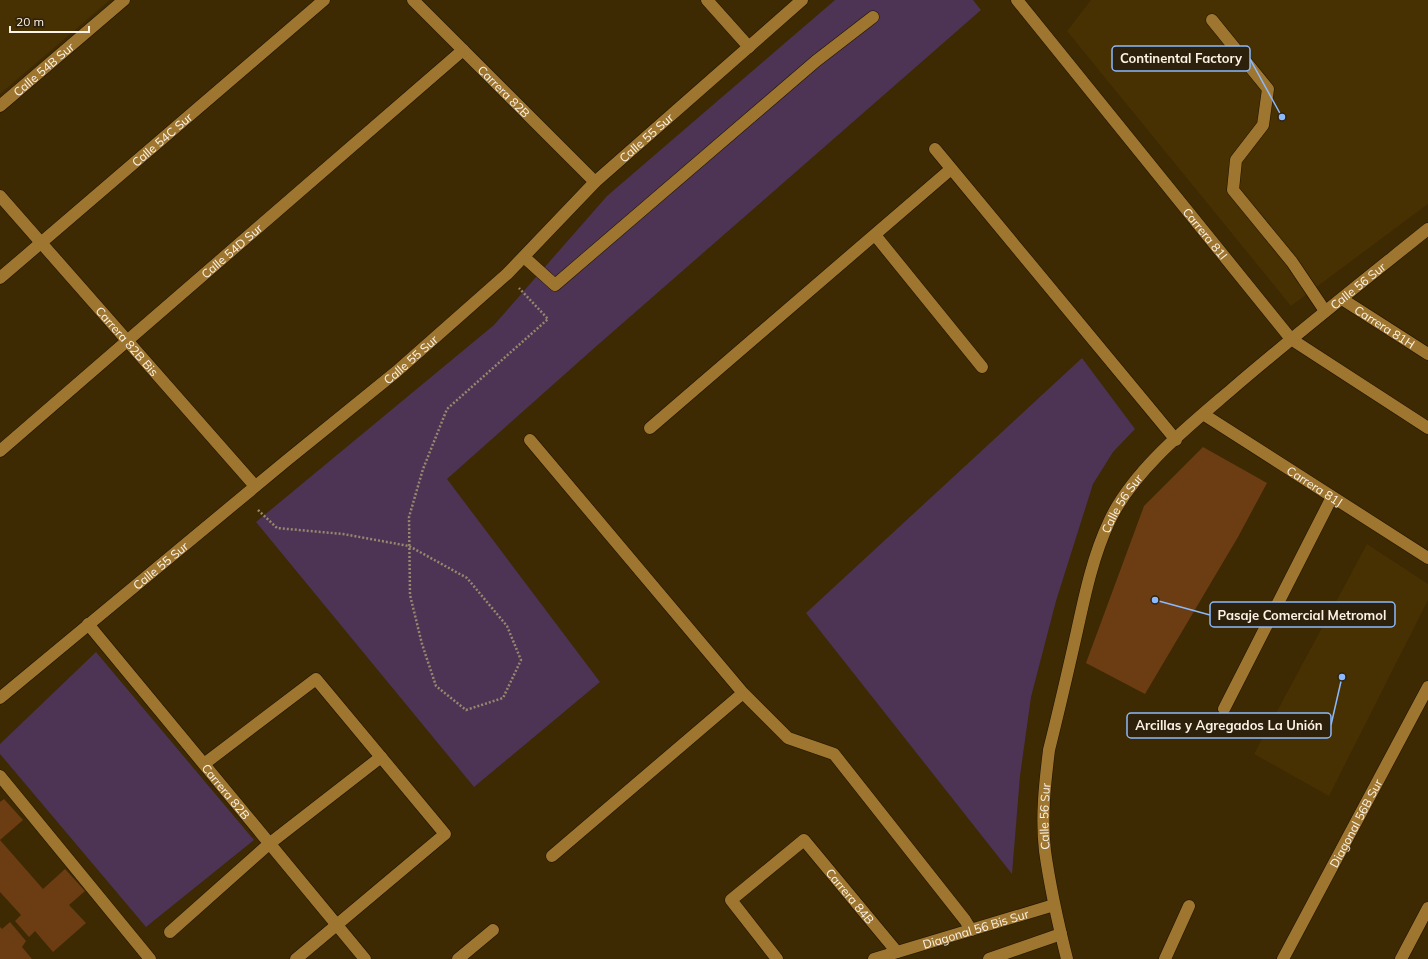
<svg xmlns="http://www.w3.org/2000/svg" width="1428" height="959" font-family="Mulish,sans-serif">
<rect width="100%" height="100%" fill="#3d2902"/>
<!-- built -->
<path fill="#473002" d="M0,0h110l-110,94z
M1091,0h337v204l-137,102 -224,-275z
M1367,544l61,40v16l-99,196 -75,-42z"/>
<!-- green -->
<path fill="#4d3354" d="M835,0h138l8,10 -389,340 -145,129 153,203 -126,105 -218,-265 238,-197 113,-129z
M1082,358l53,71 -22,23 -20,32 -37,117 -25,96 -11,79 -8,98 -206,-261z
M96,652l158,188 -108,87 -146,-173v-10z"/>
<!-- building -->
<path fill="#6c3d13" d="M1203,447l64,36 -29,54 -93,157 -59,-31 58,-157z
M4,799l19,21 -23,20 43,49 22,-20 20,22 -16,14 17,18 -33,29 -18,-21 -6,6 -14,-16 6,-6 -21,-23v-90z
M10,922l16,19 -4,6 10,12h-32v-32l2,2z"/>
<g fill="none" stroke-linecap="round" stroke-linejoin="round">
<defs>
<path id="lane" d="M1212,20l56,69 -5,36 -27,35 -3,30 59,72 33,49
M935,149l241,291
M875,235l107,132
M524,257l31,28 261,-224 57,-44
M650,428l301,-259
M530,440l213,253 45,45 46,16 131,166 6,10
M1224,709l108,-212
M0,776l150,183
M552,856l191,-163
M989,959l72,-25"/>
<g id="street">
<path id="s1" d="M413,0l182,182"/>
<path d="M707,0l42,47"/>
<path id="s2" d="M1017,0l274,339 137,89"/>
<path id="s3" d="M0,106l124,-106"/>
<path id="s4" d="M0,196l255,290"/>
<path id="s5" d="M0,278l324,-278"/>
<path id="s6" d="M1342,299l86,55"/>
<path id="s7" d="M1203,414l225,144"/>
<path id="s8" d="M0,451l463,-401"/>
<path id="s9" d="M88,624l277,335"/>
<path id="s10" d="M0,698l286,-237 110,-89 111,-98 88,-92 207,-182"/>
<path d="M204,764l112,-85 129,155 -149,125"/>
<path d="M170,932l99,-88 112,-87"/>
<path d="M458,959l35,-29"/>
<path id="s11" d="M777,959l-46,-59 73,-60 93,112"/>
<path id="s12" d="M874,959l180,-54"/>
<path d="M1165,959l24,-53"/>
<path id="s13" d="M1283,959l145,-272"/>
<path d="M1401,959l27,-51"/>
</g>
<g id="secondary">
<path id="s14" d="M1067,959c-9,-36 -17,-72 -22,-108 -4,-34 0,-68 4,-101 10,-40 19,-79 28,-119 8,-37 16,-75 32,-109 23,-51 81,-97 123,-133 64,-55 130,-107 196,-160"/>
</g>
</defs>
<!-- lane casing -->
<use href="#lane" stroke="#1f1300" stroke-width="13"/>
<!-- street casing -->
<use href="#street" stroke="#1f1300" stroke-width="13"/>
<!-- secondary casing -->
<use href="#secondary" stroke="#1f1300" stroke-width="13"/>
<!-- path -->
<path stroke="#97886d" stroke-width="2.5" stroke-dasharray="2 2" stroke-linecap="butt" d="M258,510l19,18 66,6 66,12 58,32 40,48 14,34 -18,38 -37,12 -30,-24 -14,-42 -12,-49 -1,-78 14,-48 24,-60 101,-90 -29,-31"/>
<!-- lane -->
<use href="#lane" stroke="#9e7630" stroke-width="12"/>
<!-- street -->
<use href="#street" stroke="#9e7630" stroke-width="12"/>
<!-- secondary -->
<use href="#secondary" stroke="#9e7630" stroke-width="12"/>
</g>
<g text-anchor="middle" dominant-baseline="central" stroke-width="3" stroke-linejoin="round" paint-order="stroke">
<!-- street labels -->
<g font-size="12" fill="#fcf3e6" stroke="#2e210b">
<text stroke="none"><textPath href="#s3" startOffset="57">Calle 54B Sur</textPath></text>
<text stroke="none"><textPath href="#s1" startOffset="129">Carrera 82B</textPath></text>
<text stroke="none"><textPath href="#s10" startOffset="856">Calle 55 Sur</textPath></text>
<text stroke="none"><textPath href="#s5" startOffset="213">Calle 54C Sur</textPath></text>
<text stroke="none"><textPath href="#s2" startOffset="300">Carrera 81I</textPath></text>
<text stroke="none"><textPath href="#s8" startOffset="306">Calle 54D Sur</textPath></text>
<text stroke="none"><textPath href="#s14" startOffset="793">Calle 56 Sur</textPath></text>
<text stroke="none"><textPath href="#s6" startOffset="51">Carrera 81H</textPath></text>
<text stroke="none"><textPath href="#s4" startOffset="193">Carrera 82B Bis</textPath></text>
<text stroke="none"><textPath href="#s10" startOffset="532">Calle 55 Sur</textPath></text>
<text stroke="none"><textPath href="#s7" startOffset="133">Carrera 81J</textPath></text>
<text stroke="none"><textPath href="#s14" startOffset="470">Calle 56 Sur</textPath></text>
<text stroke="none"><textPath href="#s10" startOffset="208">Calle 55 Sur</textPath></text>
<text stroke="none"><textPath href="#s9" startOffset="217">Carrera 82B</textPath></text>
<text stroke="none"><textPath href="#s14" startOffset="145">Calle 56 Sur</textPath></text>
<text stroke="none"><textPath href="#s13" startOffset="154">Diagonal 56B Sur</textPath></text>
<text stroke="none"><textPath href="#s11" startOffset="242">Carrera 84B</textPath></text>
<text stroke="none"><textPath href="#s12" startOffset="106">Diagonal 56 Bis Sur</textPath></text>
</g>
</g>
<!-- callouts -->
<path fill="none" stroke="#8cb9fc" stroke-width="1.5" d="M1282 117L1250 59M1155 600L1210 615M1342 677L1331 725"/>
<g fill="#8cb9fc" stroke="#2e210b" stroke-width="1.5">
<circle cx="1282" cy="117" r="4"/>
<circle cx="1155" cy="600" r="4"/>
<circle cx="1342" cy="677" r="4"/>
</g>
<g fill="#2e210b" stroke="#8cb9fc" stroke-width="1.5">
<rect x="1112" y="46" width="138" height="25" rx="4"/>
<rect x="1210" y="602" width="185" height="25" rx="4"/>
<rect x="1127" y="713" width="204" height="25" rx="4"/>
</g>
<g font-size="13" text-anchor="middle" font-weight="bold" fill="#fcf3e6">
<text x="1181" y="63">Continental Factory</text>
<text x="1302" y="620">Pasaje Comercial Metromol</text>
<text x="1229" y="730">Arcillas y Agregados La Unión</text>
</g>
<!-- scale -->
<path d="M10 26v6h79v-6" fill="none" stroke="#fcf3e6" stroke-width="2"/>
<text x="16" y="26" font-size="12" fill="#fcf3e6" stroke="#2e210b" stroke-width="3" paint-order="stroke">20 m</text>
</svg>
